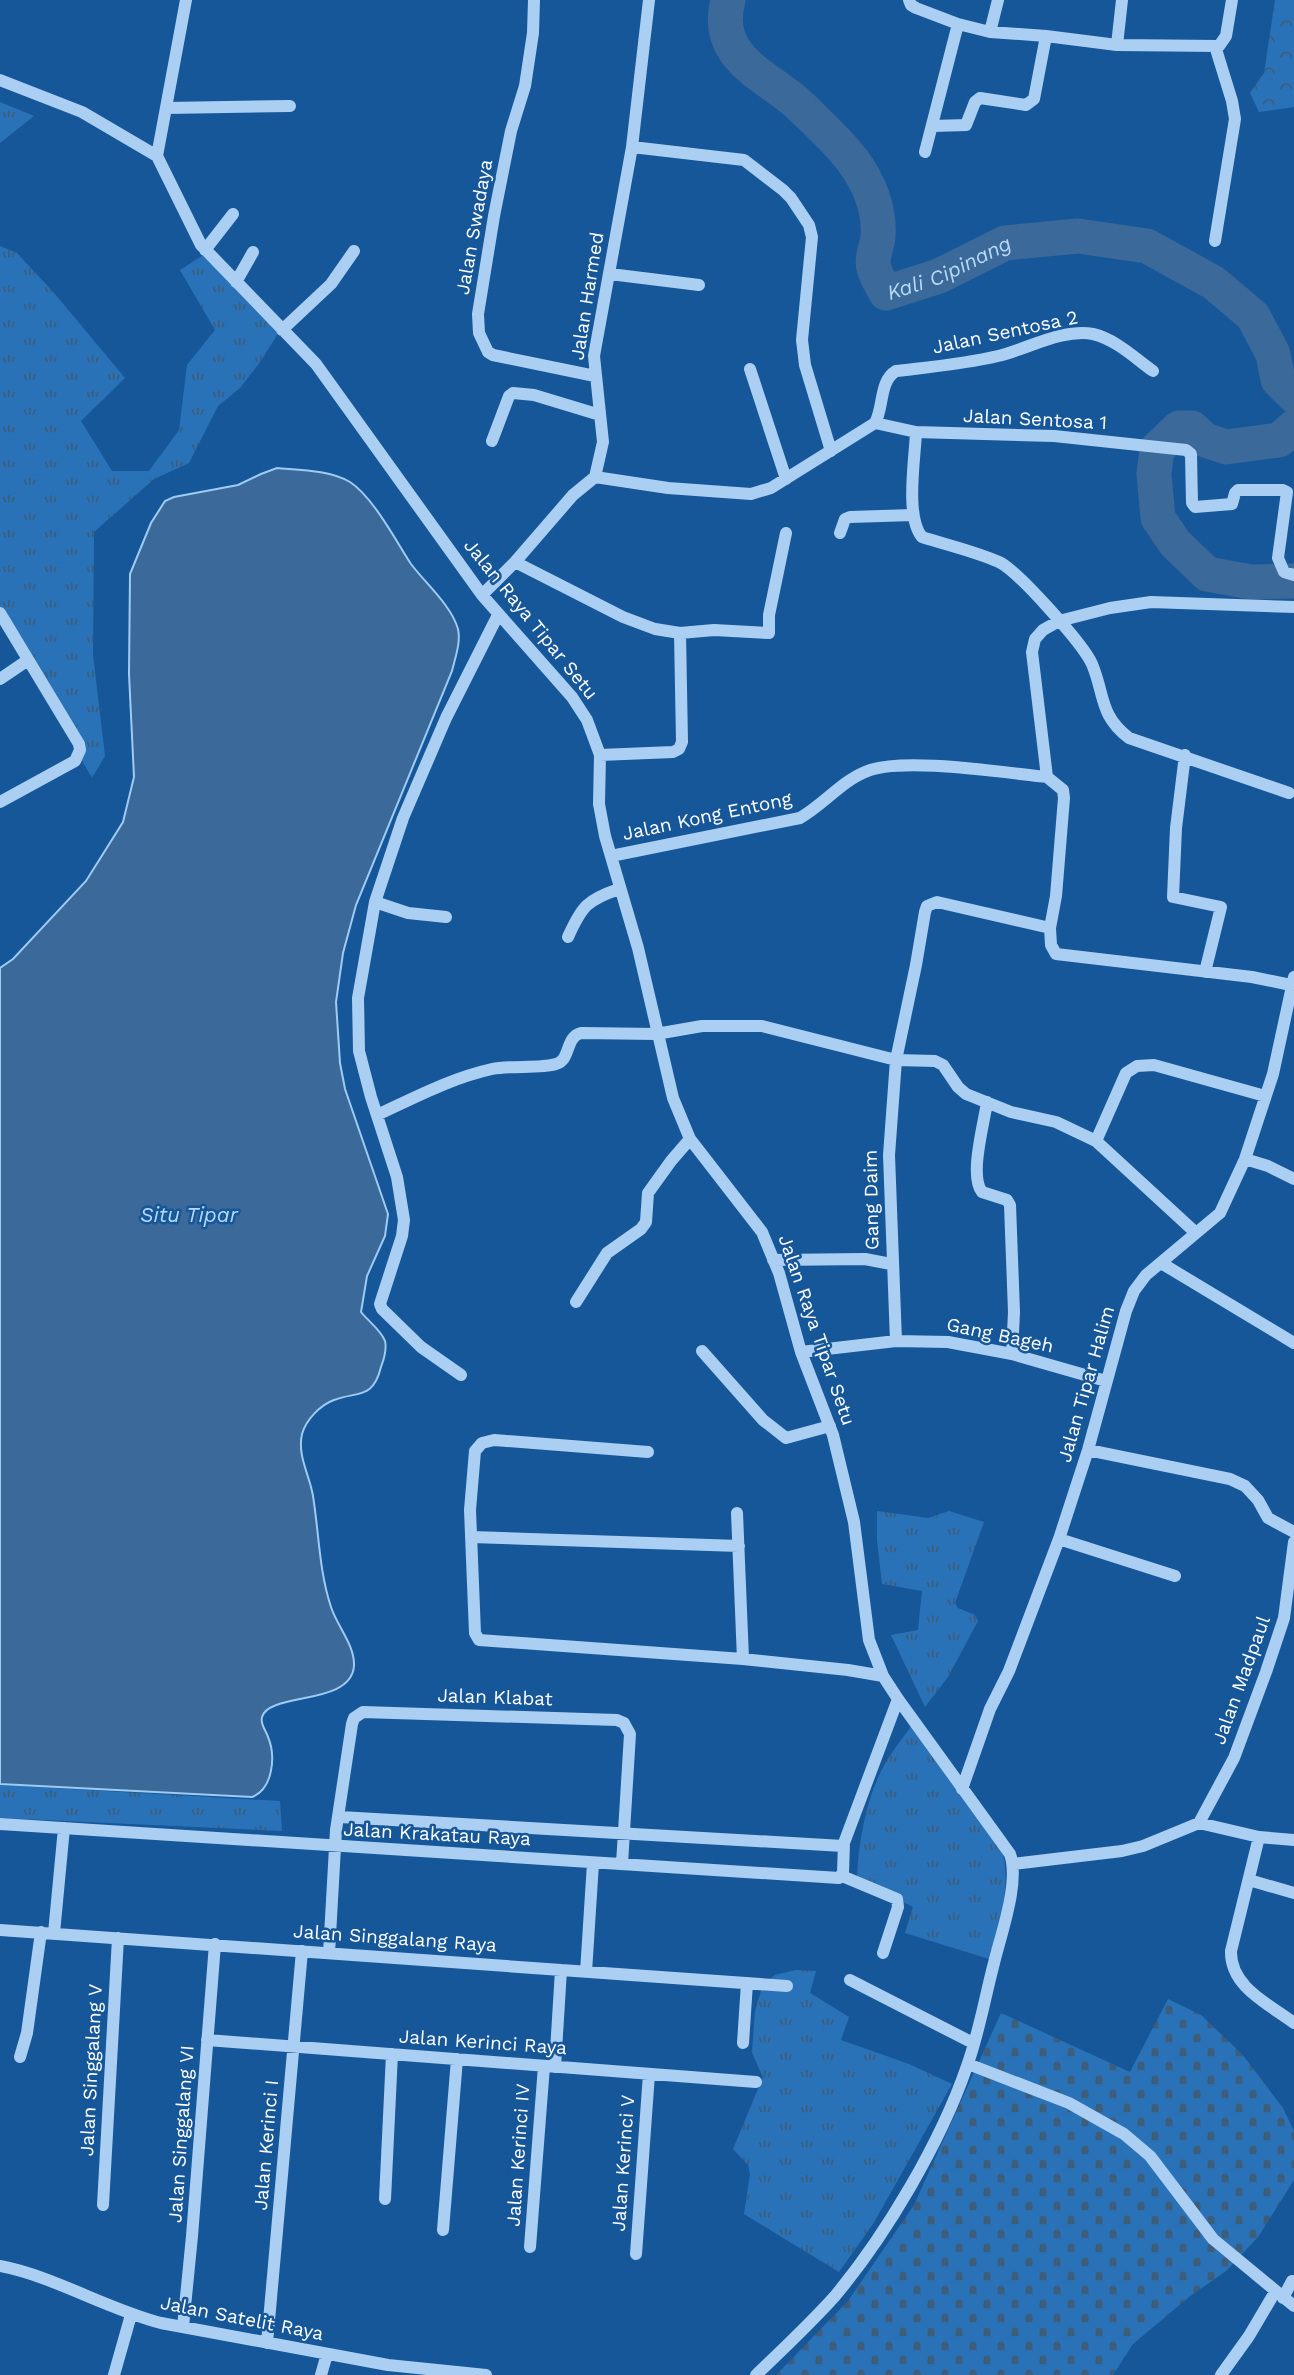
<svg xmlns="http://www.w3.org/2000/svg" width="1294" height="2375" font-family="'Work Sans',sans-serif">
<defs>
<pattern id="grass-tufts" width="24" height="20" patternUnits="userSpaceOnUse" patternTransform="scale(1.75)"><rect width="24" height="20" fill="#2a72b7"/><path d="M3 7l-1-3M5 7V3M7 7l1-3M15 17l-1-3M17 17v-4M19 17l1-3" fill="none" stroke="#3d5d7c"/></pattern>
<pattern id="forest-crowns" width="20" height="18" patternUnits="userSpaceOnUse" patternTransform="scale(1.75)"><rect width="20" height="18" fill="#2a72b7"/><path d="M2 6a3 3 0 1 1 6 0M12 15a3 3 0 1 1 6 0" fill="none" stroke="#3d5d7c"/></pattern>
<pattern id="cemetery-stones" width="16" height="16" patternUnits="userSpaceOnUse" patternTransform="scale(1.75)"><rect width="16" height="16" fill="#2a72b7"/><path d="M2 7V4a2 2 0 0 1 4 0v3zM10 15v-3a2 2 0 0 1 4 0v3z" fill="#3d5d7c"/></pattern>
</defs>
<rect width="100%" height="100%" fill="#16579a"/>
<!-- grass -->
<path fill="url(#grass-tufts)" d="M0,102l34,14 -34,27z
M0,246l17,7 38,41 70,84 -44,43 31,50h37l30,-41 8,-65 28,-35 -35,-60 25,-16 74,78 -19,30 -20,26 -22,18 -29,57 -35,16 -60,53 -1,123 12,101 -13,22 -92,-160z
M877,1511l51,7 21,-7 35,11 -29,81 3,5 17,7 3,6 -30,56 -23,30 -34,-72 27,-5 4,-39 -40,-7 -5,-44z
M914,1721l88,128c10,39 -3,72 -13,110l-84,-26 8,-26 -56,-29c2,-40 10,-86 32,-121 8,-12 18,-24 25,-36z
M0,1785l280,16 2,30 -282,-13z
M796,1970l20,1 -6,22 39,24 -8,23 68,24 43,20 -79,140 -34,48 -95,-58 6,-40 -2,-9 -15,-16 30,-72 -11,-24 3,-42 8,-27 12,-9z"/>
<!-- forest -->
<path fill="url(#forest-crowns)" d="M1275,0h19v107l-35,5 -9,-19 14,-20z"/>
<!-- cemetery -->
<path fill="url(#cemetery-stones)" d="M1168,1999l33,16 41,39 41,54 11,23v49l-36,57 -32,34 -37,26 -56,47 -20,31h-337l72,-74 66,-96 87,-192 129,59z"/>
<!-- water -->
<path fill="#3b6999" stroke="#9ecbf4" stroke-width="2" d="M277,468c23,2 53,2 73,14 23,15 46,59 61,82 15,20 40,41 47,65 3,14 -3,29 -6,42l-96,234 -13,48 -7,49 4,61 5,26 43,125 -3,22 -18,40 -6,36c7,9 20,18 24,29 2,8 -1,18 -4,26 -8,32 -22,24 -47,33 -14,5 -28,20 -32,34 -5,22 8,42 11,62 6,37 6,75 18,111 6,19 24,38 23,59 -3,40 -85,26 -92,51 -2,8 4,13 6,20 8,19 5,52 -16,60l-252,-13v-816l13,-9 73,-78 37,-59 11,-45 -5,-103 1,-100 21,-51 14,-22 9,-4 64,-12 23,-11z"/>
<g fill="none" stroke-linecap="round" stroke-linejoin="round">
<!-- river -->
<g stroke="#3b6999" stroke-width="35">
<path id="s1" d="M728,0c-15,56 34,73 69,103 17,16 42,39 56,58 16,22 27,48 25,76 -1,9 -7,22 -4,31 2,9 8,17 12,25l53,-17 66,-33 73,-7 69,10 67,37 39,33 20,38 5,26 16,16"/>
<path d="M1294,427l-15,13 -53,7 -21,-7 -13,-12h-13l-22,21 -3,25 4,44 17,25 32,31 44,8 43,-1"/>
</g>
<!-- minor -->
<path stroke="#abcff2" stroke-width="12" d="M534,0l-1,33 -8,53 -14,45 -17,85 -16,98 1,19 9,19 5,3 102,21
M909,0l2,5 5,3 42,16
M990,32l56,4 71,9 102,1 7,-10 6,-36
M1117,45l5,-45
M1215,46l17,55 3,18 -20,122
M0,80l82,32 75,44
M166,108l124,-2
M933,126l33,-1 9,-23 5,-4 46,7 8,-6 12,-63
M632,147l112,13 39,30 8,8 18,27 3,12 -10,103 3,25 26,86
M925,152l33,-128 32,8 8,-32
M157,156l44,89 115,119 166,231 90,102 15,23 13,35 -1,49 6,32 33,112 35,150 17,41 72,93 17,41 22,79 32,83 21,87 15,118 14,36 15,23 112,155c10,28 -9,80 -16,109 -9,34 -15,70 -27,103 -26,76 -81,169 -132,230 -25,28 -52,53 -79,79
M157,156l29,-156
M205,250l28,-36
M610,274l89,11
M236,282l17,-30
M282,330l49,-46 23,-33
M750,369l36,110
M875,423l41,9 138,4 132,14 5,4 1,49 3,4 37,-3 3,-11 3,-3h45l4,2 -9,66 6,14 10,3
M916,432c-1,26 -11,85 6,105 25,8 52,14 77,25 19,9 84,82 93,102 13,31 7,51 37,74l160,55
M492,441l17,-45 4,-3 21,2 66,20
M595,477l73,11 83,6 20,-6 104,-65c9,-16 4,-42 21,-52 34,-4 69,-7 102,-15 29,-7 66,-28 95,-22 22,5 42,24 60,37
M840,533l5,-14 5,-2 63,-2
M515,562l108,55 32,12 25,4 34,-3 55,3v-18l17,-82
M482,595l33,-33 58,-67 22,-18 8,-35 -9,-86 38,-209 17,-147
M0,613l79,131 1,6 -5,11 -75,41
M0,679l28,-19
M600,755l73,-3 6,-3 3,-7 -2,-109
M1185,755l-9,73 -3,69 48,10 -16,65
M1047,777l16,13 1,8 -8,98 -6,32 1,17 5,9 196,23 39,8
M1047,777l-15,-125 3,-13 8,-9 16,-9 51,-13 41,-6 143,5
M611,856l189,-38c23,-13 41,-36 65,-46 34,-16 141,1 182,5
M375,902l33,11 38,4
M568,937c14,-31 19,-37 51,-48
M987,1102c-3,22 -18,74 -5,90l25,8 3,5 4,107 -2,42
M377,1115c37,-17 74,-37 115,-46 19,-4 48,0 64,-5 15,-4 9,-27 25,-31l75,1 46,-8h60l134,34 39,1 8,4 15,22 8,7 45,18 45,10 40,19 100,92
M1096,1141l30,-68 11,-7 17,-1 111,31
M1245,1159l23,7 26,13
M773,1260l92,-1 26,5
M1161,1263l133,80
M576,1302l31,-49 34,-24 5,-7 2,-29 23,-32 19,-22
M896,1341l-7,-186 7,-95 20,-95 9,-53 2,-6 10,-4 113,26
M702,1351l61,69 23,18 44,-12
M801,1352l95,-11 52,1 64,12 94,27
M461,1375l-40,-28 -39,-38 -2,-5 22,-68 2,-16 -7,-43 -26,-80 -12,-46 -1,-53 17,-96 28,-84 43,-100 52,-103
M1088,1450l142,29 15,7 13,14 10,18 26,14
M648,1452l-154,-12 -12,3 -7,8 -5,59 5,123 4,7 264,19 105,11 35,6
M737,1513l6,146
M471,1537l268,9
M1059,1539l116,37
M962,1789l28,-80 19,-38 50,-132 29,-89 38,-139 8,-20 12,-16 74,-62 25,-54 28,-85 21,-97
M340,1817l503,29
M1199,1823l35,-65 32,-86 18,-54 10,-76
M0,1824l839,54 4,-5 1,-30 54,-144
M1259,1837l-28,114c-1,36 38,53 63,72
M1013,1864l109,-13 21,-5 56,-23 60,14 35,3
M842,1876l55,23 1,8 -15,46
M1249,1880l45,13
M0,1930l787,56
M54,1933l10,-105
M329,1953l7,-123 16,-106 2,-6 9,-6 254,8 7,3 6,11 -8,130
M586,1972l7,-109
M850,1980l123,63
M207,2040l549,42
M743,2043l4,-60
M20,2057l7,-24 14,-101
M968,2064l101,39 55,31 26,22 63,83 81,67
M555,2067l6,-97
M385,2199l7,-145
M103,2205l15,-267
M443,2230l14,-171
M530,2247l14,-181
M636,2254l13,-180
M0,2266c53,10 107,43 161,57l227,42 98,10
M1283,2298l9,-17
M183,2327l9,-91 23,-292
M267,2343l35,-392
M114,2375l17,-60
M321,2375l6,-21
M1221,2375l28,-39 26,-44"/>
</g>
<g text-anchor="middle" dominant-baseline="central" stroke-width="5" stroke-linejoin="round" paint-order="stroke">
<!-- street labels -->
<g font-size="19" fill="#fff" stroke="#16579a">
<text transform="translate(474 227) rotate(-80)">Jalan Swadaya</text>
<text transform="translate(587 296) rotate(-81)">Jalan Harmed</text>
<text transform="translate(1005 332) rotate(-12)">Jalan Sentosa 2</text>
<text transform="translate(1035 419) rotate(3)">Jalan Sentosa 1</text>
<text transform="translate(531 619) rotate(51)">Jalan Raya Tipar Setu</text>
<text transform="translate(707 816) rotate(-12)">Jalan Kong Entong</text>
<text transform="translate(871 1200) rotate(-91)">Gang Daim</text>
<text transform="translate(817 1330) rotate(71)">Jalan Raya Tipar Setu</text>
<text transform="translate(1000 1335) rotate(12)">Gang Bageh</text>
<text transform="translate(1086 1384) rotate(-74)">Jalan Tipar Halim</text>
<text transform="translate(1241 1680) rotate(-70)">Jalan Madpaul</text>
<text transform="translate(495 1697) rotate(2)">Jalan Klabat</text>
<text transform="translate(437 1834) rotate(3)">Jalan Krakatau Raya</text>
<text transform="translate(395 1938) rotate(4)">Jalan Singgalang Raya</text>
<text transform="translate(483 2042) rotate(4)">Jalan Kerinci Raya</text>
<text transform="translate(91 2070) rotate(-87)">Jalan Singgalang V</text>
<text transform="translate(181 2134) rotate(-86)">Jalan Singgalang VI</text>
<text transform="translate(266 2145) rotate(-85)">Jalan Kerinci I</text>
<text transform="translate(518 2155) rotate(-86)">Jalan Kerinci IV</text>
<text transform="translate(623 2163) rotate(-86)">Jalan Kerinci V</text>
<text transform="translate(242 2318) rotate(11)">Jalan Satelit Raya</text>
</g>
<!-- water labels -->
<g font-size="21" font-style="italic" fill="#b8d9f8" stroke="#16579a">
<text stroke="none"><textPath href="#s1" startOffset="424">Kali Cipinang</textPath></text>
<text x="189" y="1214">Situ Tipar</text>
</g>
</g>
</svg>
